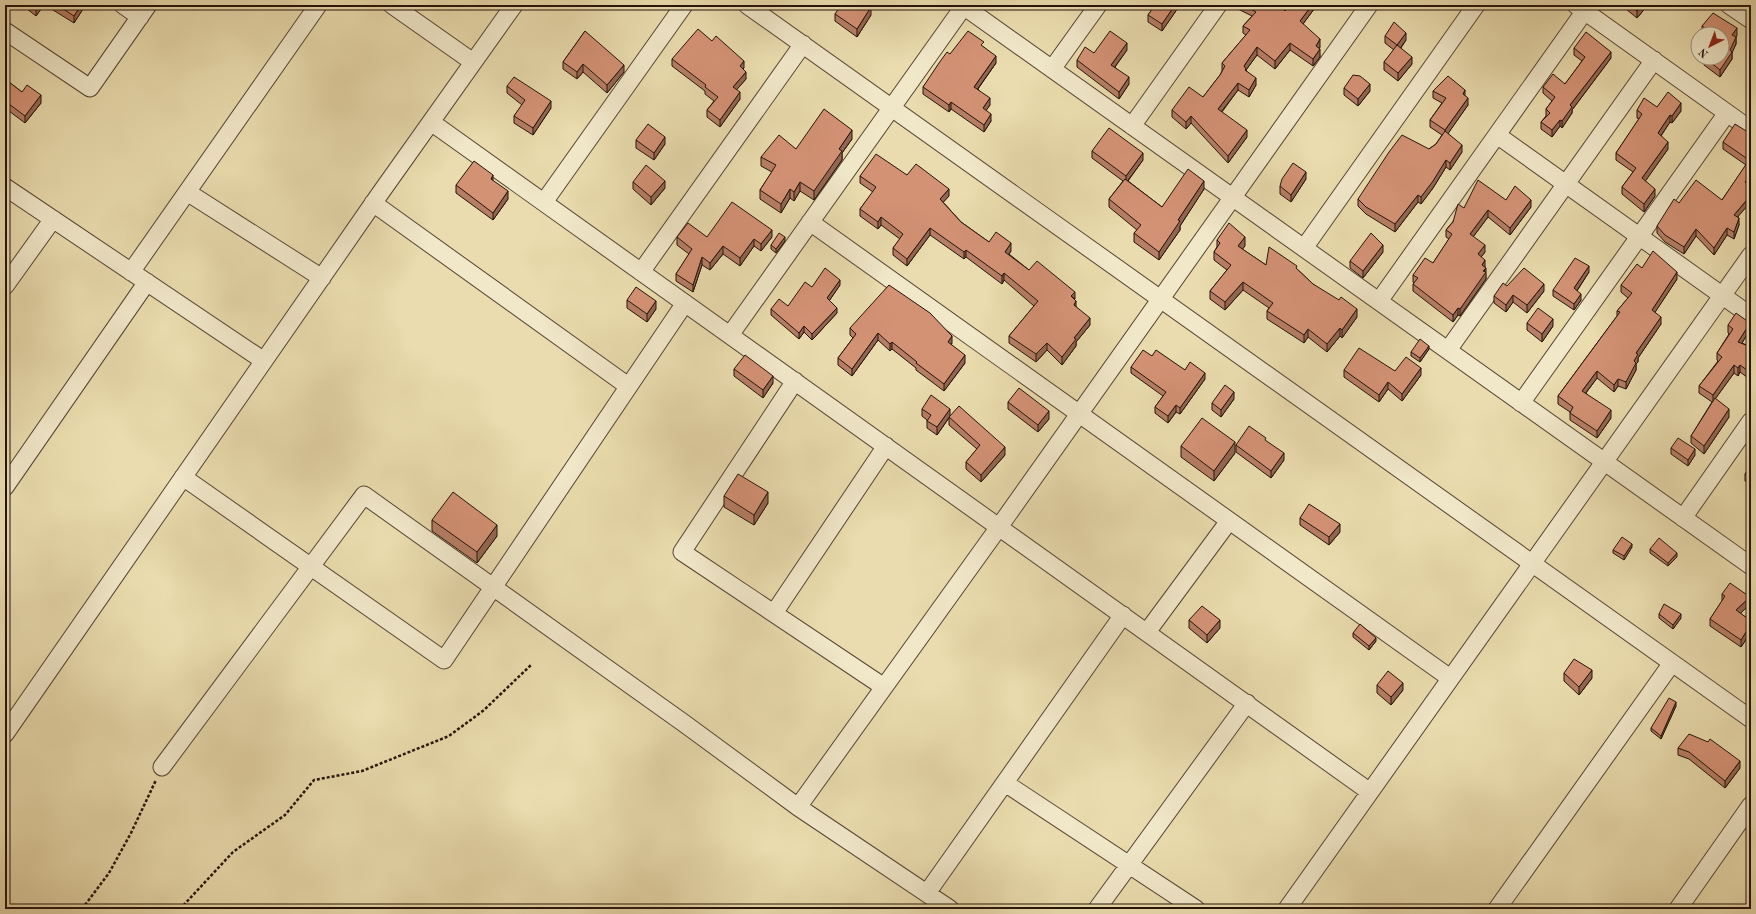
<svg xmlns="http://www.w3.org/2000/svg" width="1756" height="914" font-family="'Old Standard TT',serif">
<rect width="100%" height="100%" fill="#eadcae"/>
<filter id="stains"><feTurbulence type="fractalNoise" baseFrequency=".005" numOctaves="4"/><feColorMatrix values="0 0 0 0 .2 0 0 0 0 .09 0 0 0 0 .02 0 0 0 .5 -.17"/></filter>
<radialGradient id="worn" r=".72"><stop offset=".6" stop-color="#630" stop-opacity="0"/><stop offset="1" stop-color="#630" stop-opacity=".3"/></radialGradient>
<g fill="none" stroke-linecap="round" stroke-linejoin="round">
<defs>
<path id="minor" d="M123,5l17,12
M392,5l81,57
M747,5l1004,714
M962,5l789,561
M1576,5l175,125
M1729,5l22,15
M5,31l85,57 58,-83
M1052,69l46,-64
M431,122l939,670
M1132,126l86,-121
M1497,135l254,181
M5,187l259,174
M187,192l135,86
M544,202l140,-197
M373,203l255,183
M810,222l640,456
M1304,248l172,-243
M131,272l187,-267
M641,272l162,-228
M5,286l48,-67
M1379,301l210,-296
M730,335l234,-329
M1448,350l206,-290
M795,381l-113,171 202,135
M1521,403l206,-290
M183,477l261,183 241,-357
M5,487l142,-205
M1683,518l68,-97
M774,613l112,-167
M1147,632l82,-111
M5,734l374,-539 135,-190
M162,767l202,-272 321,229 113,83 152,102
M1005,783l191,126
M798,807l201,-280 370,-522
M927,893l196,-278
M1097,909l150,-206
M1287,909l464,-654
M1497,909l175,-246
M1678,909l73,-104"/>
</defs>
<!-- minor casing -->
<use href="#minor" stroke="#564434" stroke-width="19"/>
<!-- path -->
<path stroke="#24120b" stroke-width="2.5" stroke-dasharray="3 2" stroke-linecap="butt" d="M82,909l27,-36 22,-40 25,-53
M180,909l53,-57 52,-37 29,-35 48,-9 87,-35 35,-26 47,-45"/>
<!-- minor -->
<use href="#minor" stroke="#f1e8ca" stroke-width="17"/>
</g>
<!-- wall -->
<path fill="#b67e65" stroke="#24120b" d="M22,5h22l-8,11z
M45,5h38v4l-9,14z
M1155,5h25l-18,26 -14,-9v-7z
M1236,5h45l4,6 32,-6 -14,19 17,23 -1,2 1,8 -7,9 -23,-16 -15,19 -18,-14 -11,15 10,15 -7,12 -11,-7 -16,22 25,25 -19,26 -37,-40 -5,6 -14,-12v-7l31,-13 17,-22 2,-4v-8l24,-28 -3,-2v-7l9,-10 -16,-8z
M1621,5h27l-11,13z
M835,14l36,1 -14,22 -22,-16z
M1702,26l35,10 -1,1v7l-4,8v7l-12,18 -16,-12v-7l18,-24h-18l-2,-1z
M585,31l39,41 -17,21 -24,-21 -6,7 -14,-10v-7z
M1385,36l21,4 -5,8 11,16 -14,17 -14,-11v-8l10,-12 -9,-7z
M984,47l12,16 -18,26 12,16 -4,5 5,11 -7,11 -33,-23 -2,3 -26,-18v-7l27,-33z
M1574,48l37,10 -39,52v3l-10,15 -2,-2 -8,11 -11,-8v-7l5,-6v-7l6,-8 -9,-8v-6l22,-3 17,-23 -8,-6z
M1127,50l-12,17 14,17 -10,15 -42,-32v-7l17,-7z
M672,59l72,9 -1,1 3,10 -10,11 4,9 -20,28 -13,-10v-7l7,-9 -9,-7v-3l-33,-25z
M5,79l17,13 19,11 -16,20 -20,-15z
M507,86l44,22 -18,27 -19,-12v-7l8,-11 -15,-12z
M1344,88l26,3 -12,15 -14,-11z
M1433,91l32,5 3,9 -20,28 14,19 -12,18 -4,-3 -13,21 -12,16 -3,-2 -23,30 -29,-18 -8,-8v-7l78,-55 6,-9 -12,-8v-7l12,-17 -9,-5z
M1657,107l24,4 -9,12 -2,-1 -9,14 7,13 -23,32 10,15 -11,16 -22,-18v-7l11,-15 -17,-12v-7l23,-34 -2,-1v-8z
M1751,134v48l-2,3 -11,32 1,8 -5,14 -7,-4 -13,20 -18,-19 -12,18 -19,-12 -8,-9v-7l22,-23 43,-3 24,-35 -23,-16v-7z
M852,139l-10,14v7l-28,40 -14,-9 -6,10 -4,-3 -9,15 -21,-14v-9l12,-18 -11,-6v-9l35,-8z
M636,140l29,4 -11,16 -18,-12z
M1092,151l51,9 -15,21 34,26 42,-18 -24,37v4l-21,30 -25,-18v-9l3,-3 -28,-23v-8l14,-18 -31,-23z
M907,175l42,21 -6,6 18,20 28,20 22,9 -2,3 20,16 45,29 2,8 14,18 -14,17v4l-14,19 -15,-15 -11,12 -27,-19v-7l25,-30 -30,-26 -2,4 -36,-27 -2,2 -34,-24 -23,31 -14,-11v-7l7,-9 -19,-14 -3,4 -18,-13v-7l13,-17 -13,-9v-7z
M1306,179l-15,23 -11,-8v-8z
M493,181l15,18 -15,21 -37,-27v-8z
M633,182l32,6 -14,17 -18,-16z
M1506,200l25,7 -21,28 -22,-18 -15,20 12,15 -4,5 4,10 1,12 -26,37 -2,-1 -5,7 -40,-31v-7l1,-1 -1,-1v-7l20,-12 16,-24 -3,-2v-7l18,-22z
M677,237h95l-11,14 -7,-5 -14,20 -17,-12 -13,16 -8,-5 -9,27 -17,-11v-7l13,-20 -12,-9z
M1217,240l28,6 -3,3 24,16 31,4 16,15 44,33 -15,21 -2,-2 -13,16 -19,-15 -4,6 -37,-24v-8l2,-3 -26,-18 -18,20 -15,-11v-8l17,-21 -13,-10v-8l3,-5z
M785,241l-9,12 -5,-4v-4z
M1383,252l-20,26 -13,-10v-7z
M1642,268l35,11 -22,33 6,12 -23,34v4l-2,2v6l-10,19 -8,-3 -4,6 -17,-14 -11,15 25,25 -14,20 -27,-18v-8l-12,-8v-8l59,-80v-5l11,-13 -7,-6v-7z
M1589,272l-12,19 4,9 -7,10 -21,-14v-6z
M840,285l-11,16 8,12 -25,27 -8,-8 -5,7 -28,-24v-6l17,-3 24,-19z
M1507,286l37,5 -17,22 -14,-11 -7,10 -12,-9v-7z
M627,300l29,9 -9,13 -20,-14z
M1527,323l26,3 -11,16 -15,-12z
M1728,325l22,5 -8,13 9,4v33l-11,-8 -2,4 -4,-3 -19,26 14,18 -25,37 -13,-11v-7l21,-34 -13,-9v-7l19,-25 -1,-1v-7l12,-19 -1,-1z
M850,328l102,15 -1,2 14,18 -21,28 -28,-21v-2l-24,-19 -2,2 -12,-11 -26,36 -14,-11v-7l15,-20 -3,-3z
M1429,349l-9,13 -9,-6v-4z
M1152,356l53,23 -25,35 -4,-2 -8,11 -13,-10v-6l8,-11 -32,-23v-6z
M734,369l39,14 -10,15 -29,-22z
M1344,370l51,1 26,4 -19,26 -14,-12 -9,13 -35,-25z
M1234,399l-13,18 -9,-7v-7z
M1008,402l41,17 -11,13 -30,-23z
M922,409l28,7 55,39 -24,27 -15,-13v-7l11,-13 -28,-24v-7l-12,17 -10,-7v-8l-5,-4z
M1236,445l48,15 -13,18 -35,-26z
M1181,446l54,7 -21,28 -33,-24z
M1671,448l24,7 -7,11 -17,-12z
M1751,466v19l-6,-4v-7z
M724,496l44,7 -14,22 -30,-18z
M1300,518l40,14 -11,13 -29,-20z
M432,520l65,16 -20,27 -45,-32z
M1632,547l-8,13 -11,-7v-3z
M1650,549l27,8 -9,9 -18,-13z
M1722,594l28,10 -10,9 11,8v11l-10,15 -31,-21v-7l12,-18z
M1659,614l22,4 -8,11 -14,-11z
M1189,620l31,8 -13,15 -18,-15z
M1353,633l23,8 -7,9 -16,-13z
M1564,673l28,5 -13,17 -15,-14z
M1377,685l26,5 -12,15 -14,-12z
M1676,706l-15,33 -10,-8v-3z
M1678,748l62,20 -15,20 -36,-29 -11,-4z"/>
<!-- shaded-wall -->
<path fill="#946652" stroke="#24120b" d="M38,5h6l-8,11v-7z
M81,5h2v4l-9,14v-7z
M1175,5h5l-18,26v-7z
M1312,5h5l-17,23v-7z
M1642,5h6l-11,13v-7z
M871,7v8l-14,22v-8z
M1737,28v8l-1,1v7l-4,9v-1v7l-12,18v-7l12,-35z
M1406,33v7l-9,13v-8z
M1320,39v8l-4,6v-7z
M1127,43v7l-16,22v-7z
M1290,43v7l-15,19v-8z
M1257,47v8l-11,15v6l-2,-10z
M1320,49v8l-7,9v-7z
M1611,52v6l-39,52v3l-10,15v-7l8,-16z
M996,56v7l-22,31v-7z
M1412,57v7l-14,17v-8z
M744,61v7l-4,5v-7z
M583,64v8l-6,7v-7z
M624,65v7l-17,21v-8z
M746,72v7l-13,15v-7z
M1129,77v7l-10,15v-7z
M1256,78v7l-7,12v-7z
M1238,83v7l-20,26v-7z
M1370,84v7l-12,15v-7z
M1465,90v8l-2,-4z
M740,92v7l-20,28v-7z
M41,95v8l-16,20v-7z
M990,98v7l-7,10v-7z
M1468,98v7l-23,33v-8z
M551,101v7l-18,27v-7z
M951,102v7l-2,3v-7z
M1681,103v8l-9,12v-7z
M991,114v7l-7,11v-7z
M1670,115v7l-12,18v-7z
M1191,116v7l-5,6v-7z
M1560,120v6l-8,11v-7z
M852,130v9l-10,14v7l-28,40v-9l25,-42z
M1247,130v7l-19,26v-7z
M665,137v7l-11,16v-7z
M1668,142v7l-26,37v-8z
M1462,145v7l-12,18v-7z
M1143,153v7l-17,23v-7z
M1446,160v7l-13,21 -12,16v-7z
M1306,172v7l-15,23v-7z
M493,175v7l-2,-3z
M1751,175v7l-6,7v-7z
M665,181v7l-14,17v-8z
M1204,181v8l-24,37v4l-21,30v-8l19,-32z
M800,182v9l-6,10v-9z
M790,189v9l-9,15v-9z
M949,189v7l-9,10v-7z
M1655,189v7l-11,16v-8z
M508,191v8l-15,21v-7z
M1418,195v7l-23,30v-8z
M1751,195v7l-17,19v-6z
M1531,200v7l-21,28v-7z
M1488,210v7l-18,24v-7z
M881,217v8l-3,4v-7z
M1739,218v7l-5,14v-7z
M930,228v7l-23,31v-7z
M1727,228v7l-13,20v-7z
M1696,229v7l-12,18v-7z
M772,230v7l-11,14v-7z
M785,237v4l-9,12v-4z
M1245,237v9l-7,9v-9z
M754,239v7l-14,20v-8z
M1011,243v8l-6,8v-7z
M1383,245v7l-20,26v-7z
M1485,245v7l-7,9v-7z
M723,246v8l-13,16v-7z
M966,250v7l-2,2v-7z
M702,257v8l-9,27v-7z
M1485,260v7l-3,5v-7z
M1589,266v6l-15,23v-7z
M1486,268v11l-26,37v-7z
M1677,272v7l-25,38v-7z
M1004,273v7l-2,4v-8z
M840,280v5l-13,19v-6z
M1243,282v8l-18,20v-8z
M1544,284v7l-17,22v-8z
M1075,292v7l-4,-3z
M1581,294v6l-7,10v-6z
M1513,295v7l-7,10v-7z
M656,301v8l-9,13v-8z
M1076,301v7l-2,-3z
M837,308v5l-25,27v-6z
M1458,308v7l-5,7v-7z
M1357,309v8l-15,21v-8z
M1661,317v7l-23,34v4l-2,2v6l-10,19v-7l10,-29z
M1090,318v7l-14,17v4l-14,19v-8l12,-19z
M1553,319v7l-11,16v-8z
M1750,323v7l-12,19v-7z
M804,326v6l-5,7v-6z
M1340,328v8l-13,16v-8z
M1308,329v8l-4,6v-8z
M878,333v7l-26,36v-7z
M952,336v7l-4,7v-8z
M892,342v7l-2,2v-7z
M1047,343v7l-11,12v-8z
M1429,346v3l-9,13v-4z
M965,355v8l-21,28v-7z
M1734,365v8l-21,29v-7z
M1740,365v7l-2,4v-8z
M1421,368v7l-19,26v-7z
M1597,371v7l-15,20v-7z
M1205,373v6l-25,35v-6z
M773,376v7l-10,15v-8z
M1618,379v7l-4,6v-7z
M1388,382v7l-9,13v-7z
M1234,392v7l-13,18v-7z
M1176,405v7l-8,11v-7z
M950,409v7l-13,19v-8z
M1729,409v8l-25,37v-8z
M1611,410v8l-14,20v-7z
M1049,411v8l-11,13v-7z
M1235,442v11l-21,28v-10z
M1005,447v8l-24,27v-7z
M1695,449v6l-7,11v-6z
M1284,453v7l-13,18v-7z
M768,492v11l-14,22v-10z
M1340,524v8l-11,13v-8z
M497,525v11l-20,27v-11z
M1632,544v3l-8,13v-4z
M1677,553v4l-9,9v-3z
M1750,597v7l-14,14v-8z
M1681,614v4l-8,11v-4z
M1220,620v8l-13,15v-8z
M1751,624v8l-10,15v-7z
M1376,638v3l-7,9v-4z
M1592,670v8l-13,17v-8z
M1403,683v7l-12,15v-8z
M1676,702v4l-15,33v-3z
M1740,761v7l-15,20v-7z"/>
<!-- building -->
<path fill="#d49275" stroke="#24120b" d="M31,5h7l-2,4z
M57,5h24l-7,11z
M841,5h27l3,2 -14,22 -22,-15z
M1155,5h20l-13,19 -14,-9z
M1244,5h37l4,6 5,-6h22l-12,16 20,18 -4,7 4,3 -7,10 -23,-16 -15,18 -18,-14 -13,19 2,3 -1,1 11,8 -7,12 -11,-7 -20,26 29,21 -19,26 -37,-40 -5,6 -14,-12 17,-23 14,10 17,-22 5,-9 -3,-3 28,-33 -7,-4 13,-14z
M1630,5h12l-5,6z
M1713,13l24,15 -5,7 4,2 -6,13 2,2 -12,18 -15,-12h17v-24h-7l-13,-8z
M1394,22l12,11 -9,12 -12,-9z
M698,29l14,12 4,-5 28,25 -4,5 6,6 -13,15 7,5 -20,28 -13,-10 11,-13 -13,-10 1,-2 -34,-26z
M585,31l39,34 -17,20 -24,-21 -6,8 -14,-10z
M968,31l16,11 -3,3 15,11 -22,31 16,11 -7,10 8,6 -7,11 -33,-23 -2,3 -26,-18 16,-24 8,-11 3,2z
M1110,31l17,12 -16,22 18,12 -10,15 -42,-32 8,-13 9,6z
M1586,32l25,20 -41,53 2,2 -10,14 -2,-1 -8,10 -11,-8 9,-9 -4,-4 9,-12 -12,-10 10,-13 12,10 20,-27 -11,-9z
M1397,45l15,12 -14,16 -14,-11z
M1353,75l7,1 10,8 -12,15 -14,-11z
M1448,76l17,14 -2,4 5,4 -23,32 -15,-10 16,-22 -13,-7z
M514,77l37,24 -18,27 -19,-12 11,-16 -18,-14z
M5,79l17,13 5,-7 14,10 -16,21 -20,-15z
M1668,92l13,11 -9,13 -2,-1 -12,18 10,9 -26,36 13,11 -11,15 -22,-17 14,-19 -20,-15 26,-39 -5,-4 7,-12 13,9z
M824,109l28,21 -13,19 3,2 -28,40 -14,-9 -6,10 -4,-3 -9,15 -21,-14 16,-25 -15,-8 18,-22 17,14z
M648,124l17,13 -11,16 -18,-13z
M1735,124l16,10v41l-6,7 6,5v8l-17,20 5,3 -5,14 -7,-4 -13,20 -18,-19 -12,18 -19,-12 -8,-9 17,-27 5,4 17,-23 26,20 27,-40 -26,-18z
M1109,128l34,25 -17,23 -34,-25z
M1445,131l17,14 -12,18 -4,-3 -13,21 -12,16 -3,-2 -23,29 -29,-17 -8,-8 31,-47 13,-17 27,14 7,-5z
M876,154l31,21 9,-11 33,25 -9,10 21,23 28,20 7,-10 15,11 -6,9 24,18 8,-9 38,31 -4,4 5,5 -2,4 16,13 -16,20 2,1 -14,18 -15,-14 -11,11 -27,-18 29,-35 -34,-28 -2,3 -36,-26 -2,2 -34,-24 -23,31 -14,-11 10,-14 -22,-17 -3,5 -18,-13 16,-22 -16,-11z
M474,161l19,14 -2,4 17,12 -15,22 -37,-28z
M1293,163l13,9 -15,23 -11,-9 2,-7z
M646,165l19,16 -14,16 -18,-15z
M1188,169l16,12 -26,39 2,1 -21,31 -25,-19 7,-8 -32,-26 16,-20 37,28z
M1478,180l28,20 9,-14 16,14 -21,28 -22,-18 -18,24 15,11 -7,9 7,6 -3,5 4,3 -3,3 3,1 -26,37 -2,-1 -5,7 -40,-31 5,-6 -5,-3 12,-17 8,5 19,-29 -6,-4 7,-8 5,-18 6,4z
M732,202l40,28 -11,14 -7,-5 -14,19 -17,-12 -13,17 -8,-6 -9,28 -17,-11 16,-25 -15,-12 11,-14 19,14z
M1229,223l16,14 -7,9 28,19 3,-18 28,19 -1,2 17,16 26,16 2,-3 16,12 -15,21 -2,-2 -13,16 -19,-15 -4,6 -37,-24 6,-8 -30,-21 -18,20 -15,-11 21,-26 -17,-13 6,-9 -3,-3z
M779,233l6,4 -9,12 -5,-4z
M1371,233l12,12 -20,26 -13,-10z
M1653,251l24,21 -25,38 9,7 -25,36 2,1 -4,7 2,2 -10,19 -8,-3 -4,6 -17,-14 -15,20 29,19 -14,21 -27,-18 3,-6 -15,-11 62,-84 -3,-1 15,-18 -11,-8 16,-21 5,4z
M1575,258l14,8 -15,22 7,6 -7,10 -21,-14z
M825,268l15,12 -13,18 10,10 -25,26 -8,-8 -5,7 -28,-24 8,-10 9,7 17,-24 7,5z
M1524,268l20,16 -17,21 -14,-10 -7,10 -12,-9 9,-13 4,3z
M889,285l41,28 22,23 -4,6 17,13 -21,29 -28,-21 1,-1 -25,-20 -2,2 -12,-11 -26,36 -14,-11 18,-24 -6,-6z
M636,287l20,14 -9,13 -20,-14z
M1538,308l15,11 -11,15 -15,-11z
M1736,313l14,10 -12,19 13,5v26l-11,-8 -2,3 -4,-3 -21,30 -14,-9 23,-29 -5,-4 16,-24 -5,-4z
M1420,339l9,7 -9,12 -9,-6z
M1359,348l36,23 11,-14 15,11 -19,26 -14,-12 -9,13 -35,-25z
M1143,350l9,6 4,-6 29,20 5,-8 15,11 -25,35 -4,-3 -8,11 -13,-9 11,-15 -35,-25z
M745,355l28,21 -10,14 -29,-21z
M1225,385l9,7 -13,18 -9,-7z
M1019,388l30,23 -11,14 -30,-23z
M931,395l19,14 -13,18 -10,-6 4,-6 -9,-6z
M1715,398l14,11 -25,37 -13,-10z
M959,406l46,41 -24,28 -15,-13 14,-17 -31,-28z
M1202,418l33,24 -21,29 -33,-25z
M1249,426l17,12 -1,2 19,13 -13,18 -35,-26z
M1678,438l17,11 -7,11 -17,-12z
M1751,466v12l-6,-4z
M738,474l30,18 -14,23 -30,-19z
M453,492l44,33 -20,27 -45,-32z
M1309,504l31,20 -11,13 -29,-19z
M1622,537l10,7 -8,12 -11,-6z
M1659,538l18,15 -9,10 -18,-14z
M1730,583l20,14 -14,13 15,11v3l-10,16 -31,-21 15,-23 -3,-2z
M1664,604l17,10 -8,11 -14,-11z
M1202,606l18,14 -13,15 -18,-15z
M1360,624l16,14 -7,8 -16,-13z
M1574,659l18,11 -13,17 -15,-14z
M1388,671l15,12 -12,14 -14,-12z
M1669,698l7,4 -15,34 -10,-8z
M1689,734l19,8 2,-3 30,22 -15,20 -36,-29 -11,-4z"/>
<!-- margin -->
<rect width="1756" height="914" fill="none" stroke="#eadcae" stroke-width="20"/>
<rect x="6" y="6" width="1744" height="902" fill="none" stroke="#24120b" stroke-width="2"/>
<rect x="10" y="10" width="1736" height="894" fill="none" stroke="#24120b"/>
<!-- north arrow -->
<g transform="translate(1710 46) rotate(222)"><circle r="19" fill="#f1e8ca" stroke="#9f927e"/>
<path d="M0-3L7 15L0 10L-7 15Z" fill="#8f2418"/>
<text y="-6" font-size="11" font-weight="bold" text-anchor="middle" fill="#24120b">N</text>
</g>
<rect width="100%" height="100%" filter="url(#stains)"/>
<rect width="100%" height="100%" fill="url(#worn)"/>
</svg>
